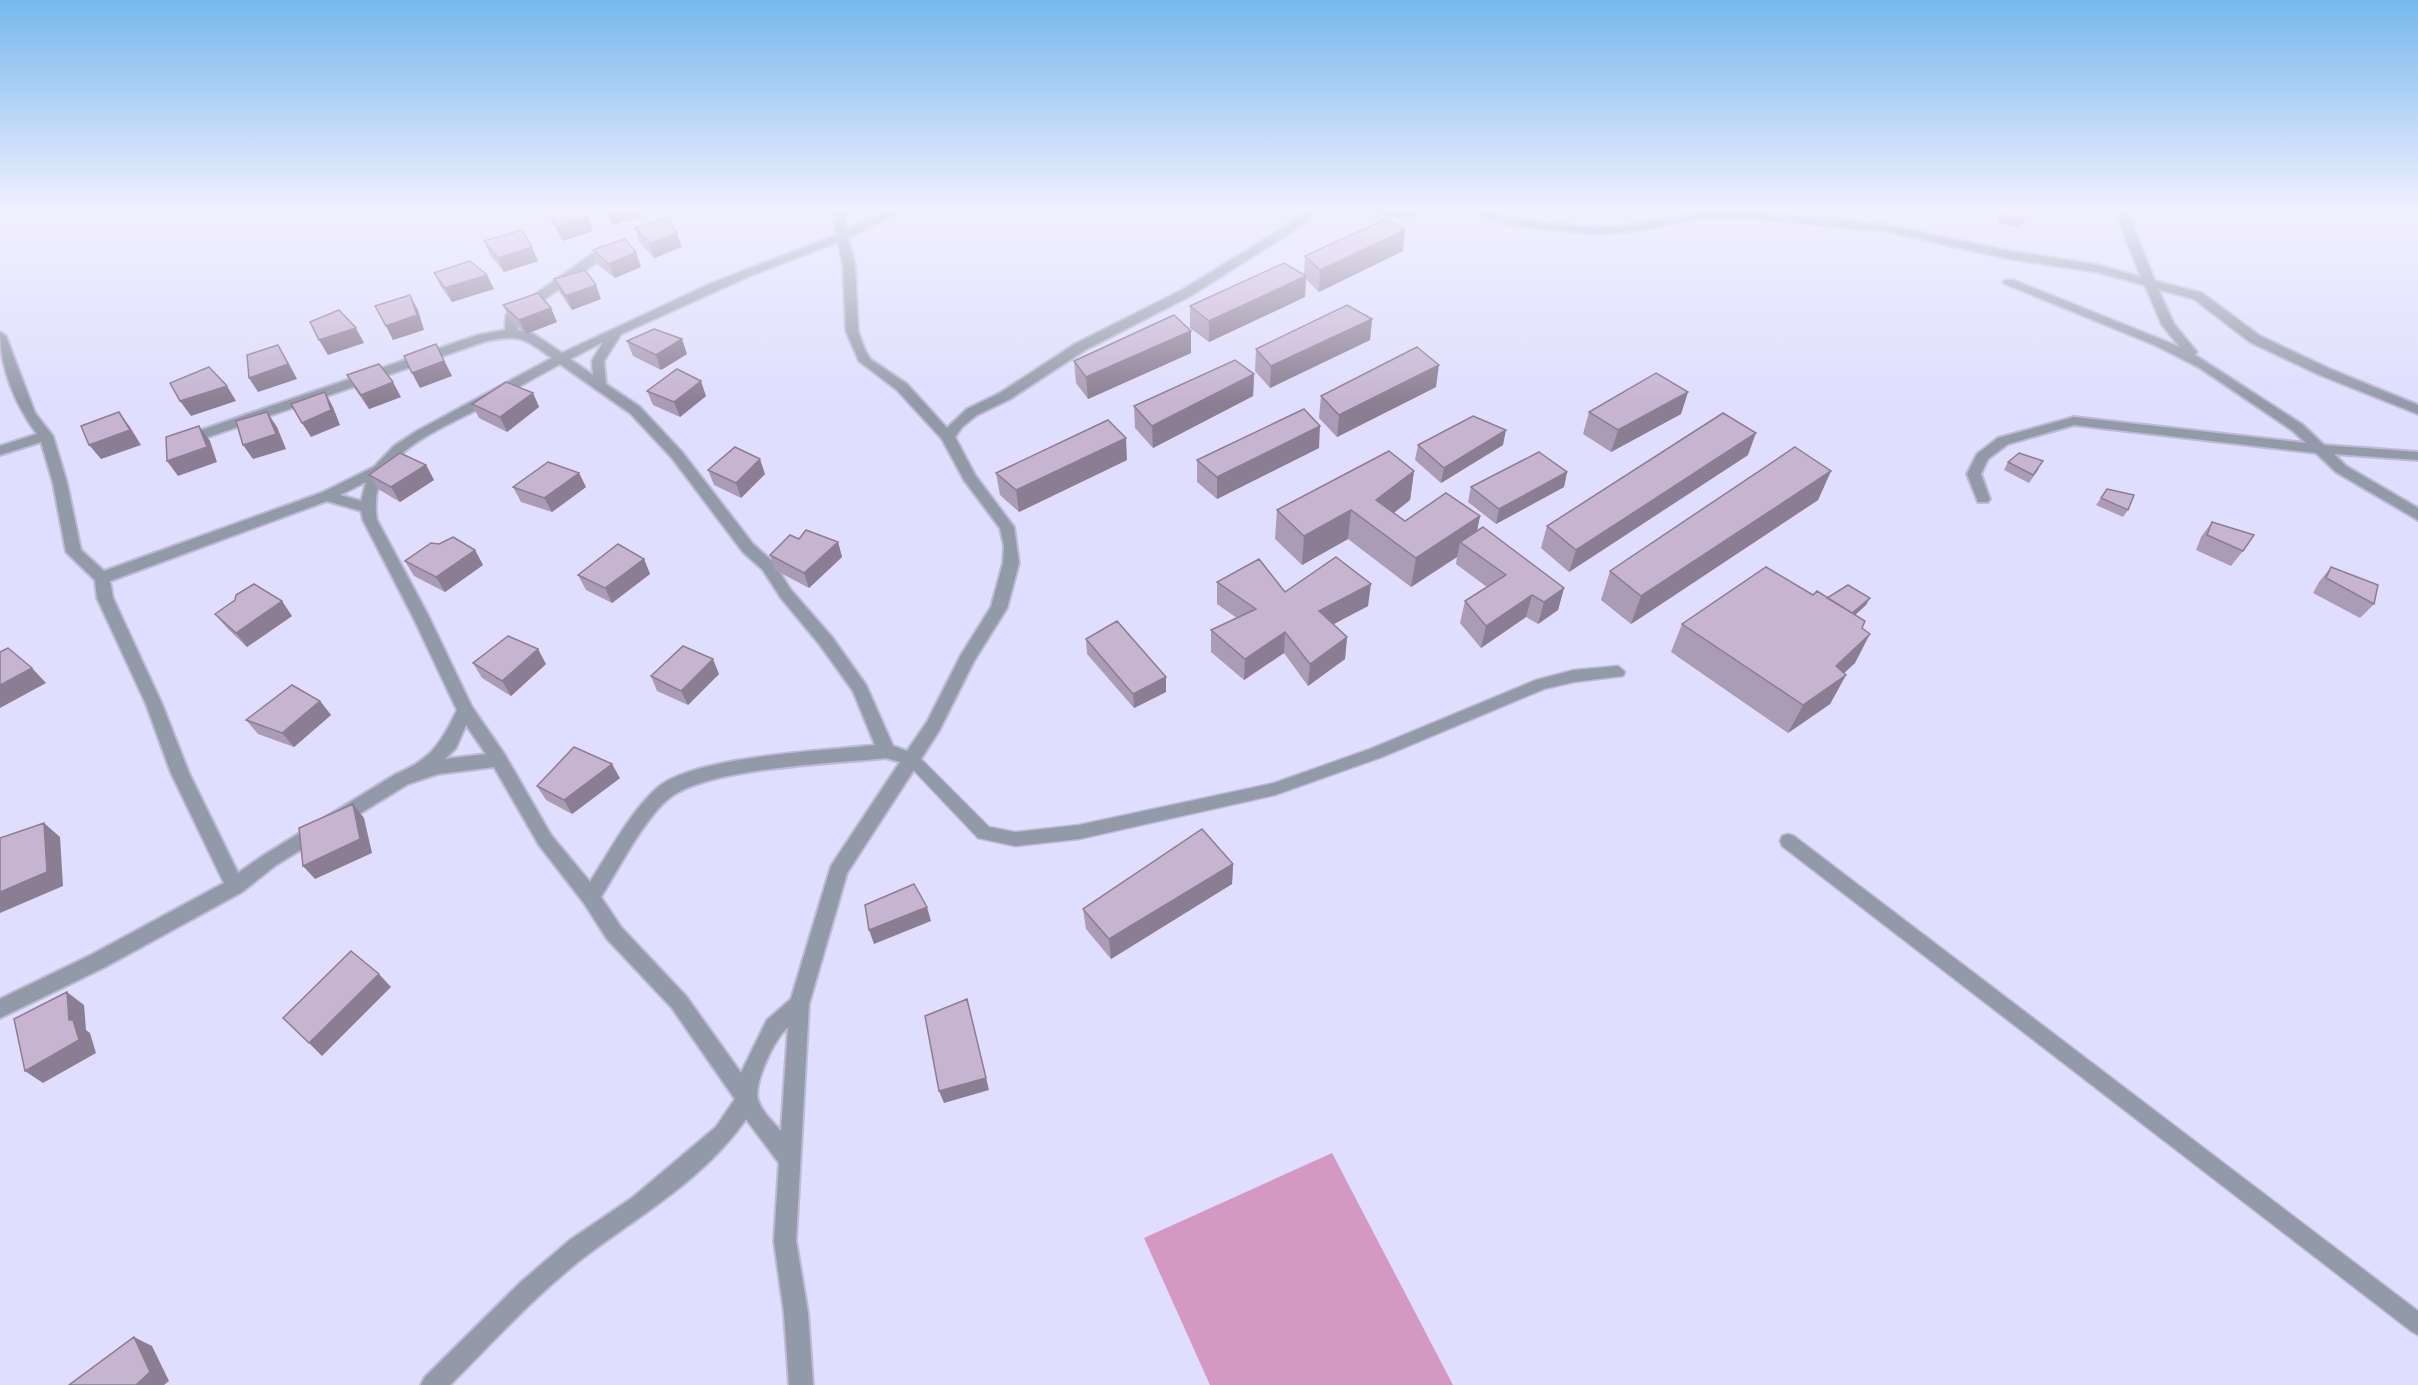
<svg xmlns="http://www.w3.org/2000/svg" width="2418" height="1385" font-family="Raleway,sans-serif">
<rect width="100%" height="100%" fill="#e0ddfe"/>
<!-- green -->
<path fill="#d598c2" d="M1332,1153l121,232h-243l-66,-147z"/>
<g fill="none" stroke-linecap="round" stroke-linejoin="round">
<defs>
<path id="service" d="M1618,666l7,6 -2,4 -49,6 -30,7 -162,68 -107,38 -196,44 -64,7 -37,-8 -75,-79 2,-4h12l72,72 26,5 64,-7 195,-42 96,-34 166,-69 38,-10z
M1788,834l6,2 624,475v24l-7,-4 -629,-485 -2,-5 2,-5z"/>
<path id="minor" d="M833,209h12l1,21 43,-21h15l-56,29 7,27 3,66 7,19 5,9 37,25 40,44 20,-19 33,-16 75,-49 107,-54 103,-63 23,-18h13l-28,22 -103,65 -105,54 -75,49 -33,16 -15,12 -7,10 20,38 39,52 5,36 -12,45 -33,53 -35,70 -92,142 -38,131 -13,237 12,72 5,72h-24l-5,-72 -10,-72 5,-78 -33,-44c-40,58 -104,95 -159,136 -50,38 -93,86 -137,130h-29l4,-8 96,-95 49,-42 62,-42 84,-71 19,-28 -63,-91 -65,-69 -23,-36 -45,-58 -45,-78 -56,7 -30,10 -132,81 -34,27 -137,75 -105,51v-19l91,-44 133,-72 -53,-110 -25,-69 -49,-106 -2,-18 -29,-28 -13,-69 -12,-41 -41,13v-9l37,-12c-21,-28 -37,-66 -37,-102l6,4 29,77 18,23 14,47 14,67 23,21 217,-78 53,-26 20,-21 23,-15 135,-73c-29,-20 -30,-24 -66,-17l-298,103h-10v-6l300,-103 27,-5 1,-15 96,-68h8v6l-94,66 2,11 14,3 30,20 148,-69 126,-49zM838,242l5,23 3,66 13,30 38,29 45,49 22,41 36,48 4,18 -1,17 -12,44 -30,48 -34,67 -20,29 -14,-5 -27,-61 -34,-48 -41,-47 -18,-28 -20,-18 -71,-92 -42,-45 -34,-23 -2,-23 17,-27 131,-59zM603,342l-11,19 1,14 -23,-16zM560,364l70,49 42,45 71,94 20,18 18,28 39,47 33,46 22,54c-50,6 -184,11 -219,44 -27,25 -46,62 -66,93l-39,-47 -46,-80 -33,-48 -44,-92 -51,-95c-3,-18 -1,-37 11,-52 21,-27 58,-42 88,-58 28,-15 56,-31 84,-46zM366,482l-5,19 -21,-6zM327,501l34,10 2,9 49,95 45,95c-16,34 -27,50 -61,64l-132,81 -26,18 -49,-100 -27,-69 -49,-106 -3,-17zM466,725l20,29 -41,5 11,-11zM886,758l14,4 -69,104 -40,133 -24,21 -26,53 -55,-77 -65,-69 -20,-30c17,-27 46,-84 71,-101 43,-29 159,-32 214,-38zM788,1027l-7,104c-9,-10 -19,-19 -23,-31 -5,-17 17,-62 30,-73z
M1354,209h78l-26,8 -46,-5z
M1472,209h15l25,10 81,9 43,-3 58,-12 50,-1 69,5 72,8 125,26 87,14 44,12 -27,-68h12l29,72 47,12 58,43 70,33 88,36v9l-98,-39 -70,-33 -56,-43 -36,-10 16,35 23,28 -2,3 108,70 21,20 94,7v8l-84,-6 12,12 72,42v12l-82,-48 -20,-19 -242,-28 -66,19 -20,15 -7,15 9,25 -2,3h-10l-11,-28 10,-20 21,-16 76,-21 232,26 -13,-12 -93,-63 -43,-22 -154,-63 2,-3h8l167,67 -18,-22 -17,-40 -49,-13 -86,-13 -125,-28 -141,-13 -50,1 -58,12 -43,3 -82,-9 -22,-6z"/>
</defs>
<!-- service casing -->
<use href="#service" stroke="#bdbad8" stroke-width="3"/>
<!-- minor casing -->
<use href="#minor" stroke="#bdbad8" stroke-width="4"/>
<!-- service -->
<use href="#service" fill="#939aa7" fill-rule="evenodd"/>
<!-- minor -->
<use href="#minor" fill="#939aa7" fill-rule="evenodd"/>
</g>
<!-- wall -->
<path fill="#ab9bb4" d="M1999,209h25v12l-4,7 -23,-5z
M548,212l45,19 -30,10 -9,-15z
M635,228l47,19 -28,11 -14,-15z
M1405,230l-2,21 -84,41 -13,-13 -1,18 -96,45 -19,-14v-22l114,-32 1,-18z
M484,241l48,6 6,14 -34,11 -14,-17z
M593,250l48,17 -26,11 -17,-13z
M434,273l60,16 -42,13 -11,-15z
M554,279l47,20 -29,11 -12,-17z
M503,305l54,17 -31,12 -16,-14z
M1372,319l-2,21 -100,48 -15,-17 1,-22z
M627,341l60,13 -26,16 -28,-14z
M1191,353l-103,46 -12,-16 -2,-22z
M1254,374l-1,22 -100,52 -18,-20 -1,-22z
M347,375l54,22 -32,12 -14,-20z
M1436,387l-99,50 -18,-19 2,-22z
M647,391l59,5 -26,21 -27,-12z
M1688,392l-7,22 -70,38 -28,-18 6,-22z
M533,393l6,14 -32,25 -28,-14 -7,-14z
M1418,445h85l-62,38 -26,-23z
M1319,448l-102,51 -20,-17v-22z
M1748,455l-179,117 -28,-24 6,-22z
M1127,460l-108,52 -19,-17 -4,-22z
M2008,462l31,7 -10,14 -25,-13z
M426,465l8,15 -34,22 -22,-13 -9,-14z
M708,470l57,4 -24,24 -27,-13z
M1414,471l-4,29 -17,13 12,8 75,-5 -3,15 87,57 -6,22 -20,14 -12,-7 -45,31 -21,-25 5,-22 22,-14 -31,-23 1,-7 -46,30 -63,-48 -46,26 -27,-26 2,-29z
M1831,471l-13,29 -187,124 -30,-24 9,-29z
M1567,472l-3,15 -68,37 -28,-22 3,-15z
M579,473l7,14 -34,25 -31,-10 -8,-15z
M2101,498l27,12 -5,7 -27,-12z
M2212,522l31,29 -12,15 -35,-16 5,-13z
M799,539l39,3 4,15 -33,31 -34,-18 -5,-15z
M475,550l8,15 -38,27 -31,-16 -9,-15z
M644,559l6,15 -38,29 -26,-13 -8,-15z
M2331,567l43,37 -14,14 -47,-25 6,-11z
M1217,582l68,10 83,14 -35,18 14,13 -2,22 -37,27 -24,-33 -40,27 -33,-28v-22l26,-12 -20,-14z
M1813,595l53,10 -11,10 7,13 -7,35 -11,10 2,2 -16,29 -42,29 -117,-81 11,-28z
M215,614l77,2 -45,31 -20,-19z
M1086,639l80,53 -32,16 -47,-54z
M473,663l73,1 -35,32 -29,-18z
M719,674l-31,31 -31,-14 -6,-15z
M320,701l11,14 -37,32 -36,-13 -12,-14z
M620,778l-48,36 -26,-14 -9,-14z
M1233,864l-1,20 -121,75 -25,-30 -3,-20z"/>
<!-- shaded-wall -->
<path fill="#8b7e92" d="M614,209h27l3,7 -32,9 -5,-14z
M588,217l5,14 -30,10 -6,-14z
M1405,230l-2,21 -84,41 1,-22z
M677,233l5,14 -28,11 -4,-15z
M532,247l6,14 -34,11 -6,-14z
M636,252l5,15 -26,11 -6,-14z
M487,275l7,14 -42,13 -7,-14z
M1306,276l-1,21 -96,45v-21z
M596,285l5,14 -29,11 -6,-14z
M410,295l8,15 6,20 -31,10 -7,-14z
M551,308l6,14 -31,12 -7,-14z
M1372,319l-2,21 -100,48 1,-22z
M356,328l8,15 -36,12 -9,-15z
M1191,331v22l-103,46 -2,-22z
M682,339l5,15 -26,16 -5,-15z
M436,344l16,32 -32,12 -8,-15z
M278,345l9,15 10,19 -39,13 -9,-14z
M1439,365l-3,22 -99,50 2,-22z
M1254,374l-1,22 -100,52 -1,-22z
M701,381l5,15 -26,21 -6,-15z
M393,382l8,15 -32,12 -8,-14z
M227,386l9,15 -45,15 -11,-15z
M325,392l8,15 7,18 -29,12 -9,-14z
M1688,392l-7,22 -70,38 7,-22z
M533,393l6,14 -32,25 -7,-15z
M119,412l11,15 11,18 -40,14 -12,-14z
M267,412l10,15 9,22 -33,10 -10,-14z
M199,426l11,15 7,21 -39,14 -11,-15z
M1320,426l-1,22 -102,51v-22z
M1506,430l-3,15 -62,38 3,-15z
M1756,433l-8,22 -179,117 7,-22z
M1126,438l1,22 -108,52 -3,-22z
M760,459l5,15 -24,24 -5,-15z
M426,465l8,15 -34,22 -9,-15z
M1414,471l-4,29 -35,28 1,-28z
M1831,471l-13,29 -187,124 10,-28z
M1567,472l-3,15 -68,37 3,-15z
M579,473l7,14 -34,25 -8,-14z
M1351,510l-3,29 -46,26 2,-29z
M1480,516l-6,29 -14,-3 -3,15 -46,30 5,-29z
M838,542l4,15 -33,31 -5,-15z
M475,550l8,15 -38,27 -9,-15z
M644,559l6,15 -38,29 -7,-15z
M1371,584l-3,22 -51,27 2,-22z
M1564,588l-6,22 -20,14 6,-22z
M1532,595l-6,22 -45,31 5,-22z
M1870,598l-4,7 -21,19 4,-7z
M282,601l10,15 -45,31 -11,-14z
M1285,632l-1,21 -40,27 1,-21z
M1870,634l-15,29 -25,23 16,-11 -16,29 -42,29 15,-28 33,-39z
M1347,637l-2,22 -37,27 2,-22z
M538,649l8,15 -35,32 -9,-15z
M713,659l6,15 -31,31 -7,-14z
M32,668l14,15 -46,25v-23z
M1166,677v15l-32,16 -1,-14z
M320,701l11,14 -37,32 -12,-14z
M612,764l8,14 -48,36 -8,-14z
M353,804l11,14 8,35 -57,26 -12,-13z
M44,823l16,14 3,49 -63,27v-21z
M1233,864l-1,20 -121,75 -2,-20z
M927,907l4,14 -57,23 -5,-14z
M379,974l12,13 -69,69 -13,-13z
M67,992l17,13 2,25 4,3 6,20 -53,30 -18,-12 44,-51z
M970,1011l19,79 -45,13 -5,-12z
M134,1337l18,9 17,35 -5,4h-28z"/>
<!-- building -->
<path fill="#c7b4d1" stroke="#8b7e92" stroke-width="1.5" d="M556,209h24l8,8 -31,10 -9,-15z
M2001,209h23v12l-23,-5z
M667,218l10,15 -27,10 -15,-15z
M1386,219l19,11 -85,40 -15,-14z
M522,230l10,17 -34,11 -14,-17z
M625,239l11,13 -27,12 -16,-14z
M470,261l17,14 -42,13 -11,-15z
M1284,263l22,13 -97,45 -19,-15z
M585,270l11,15 -30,11 -12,-17z
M538,293l13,15 -32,12 -16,-15z
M410,295l7,20 -31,11 -11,-20z
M1347,305l25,14 -101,47 -15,-17z
M339,310l17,18 -37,12 -9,-18z
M1174,315l17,16 -105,46 -12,-16z
M654,329l28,10 -26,16 -29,-14z
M436,344l8,17 -32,12 -8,-17z
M278,345l10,19 -39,14 -2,-23z
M1417,347l22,18 -100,50 -18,-19z
M1235,360l19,14 -102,52 -18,-20z
M379,364l14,18 -32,13 -14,-20z
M209,367l18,19 -47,15 -10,-18z
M677,369l24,12 -27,21 -27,-11z
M1656,373l32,19 -70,38 -29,-18z
M506,382l27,11 -33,24 -28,-13z
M325,392l6,18 -29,13 -11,-19z
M1304,409l16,17 -103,51 -20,-17z
M119,412l11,18 -41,15 -8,-19z
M267,412l9,22 -33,11 -7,-24z
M1723,413l33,20 -180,117 -29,-24z
M1473,416l33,14 -62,38 -26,-23z
M1108,420l18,18 -110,52 -20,-17z
M199,426l8,21 -40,14 -1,-24z
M735,447l25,12 -24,24 -28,-13z
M1795,447l36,24 -190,125 -31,-25z
M1389,451l25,20 -38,29 29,21 41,-28 34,23 -64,42 -65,-48 -47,26 -27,-26z
M1539,452l28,20 -68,37 -28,-22z
M400,453l26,12 -35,22 -22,-12z
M2019,453l24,8 -10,14 -25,-13z
M548,462l31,11 -35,25 -31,-11z
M2107,489l27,6 -6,15 -27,-12z
M2212,522l42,13 -11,16 -36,-16z
M1483,527l81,61 -20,14 -12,-7 -46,31 -21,-25 41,-26 -46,-33z
M806,530l32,12 -34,31 -34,-18 20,-20 9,4z
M453,537l22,13 -39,27 -31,-16 26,-18 8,1z
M618,544l26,15 -39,29 -27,-13z
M1336,557l35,27 -52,27 28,26 -37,27 -25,-32 -40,27 -34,-29 45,-21 -39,-27 42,-23 26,33z
M1766,567l47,28 4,-4 48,30 -3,7 8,6 -34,32 10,9 -43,30 -121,-81z
M2331,567l47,18 -4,19 -48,-26z
M254,584l28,17 -46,32 -21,-19 20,-14 1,-5z
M1848,585l22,13 -18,15 -25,-15z
M1117,621l49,56 -33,17 -47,-55z
M508,636l30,13 -36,32 -29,-18z
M683,646l30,13 -32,32 -30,-15z
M8,648l24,20 -32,17v-33z
M292,685l28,16 -38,32 -36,-13z
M574,747l38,17 -48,36 -27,-14z
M353,804l7,35 -57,27 -4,-38z
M44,823l3,49 -47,20v-54z
M1202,829l31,35 -124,75 -26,-30z
M914,884l13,23 -58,23 -4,-25z
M351,951l28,23 -70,69 -26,-25z
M67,992l2,28h4l6,20 -54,31 -11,-52z
M967,999l19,79 -47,13 -14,-75z
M134,1337l16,35 -14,13h-67z"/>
<!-- sky -->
<linearGradient id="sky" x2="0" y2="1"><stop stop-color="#76b8ee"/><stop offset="0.52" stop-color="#f1f0ff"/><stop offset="1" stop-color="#f1f0ff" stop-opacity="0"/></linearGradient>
<rect width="2418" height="403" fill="url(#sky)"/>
</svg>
